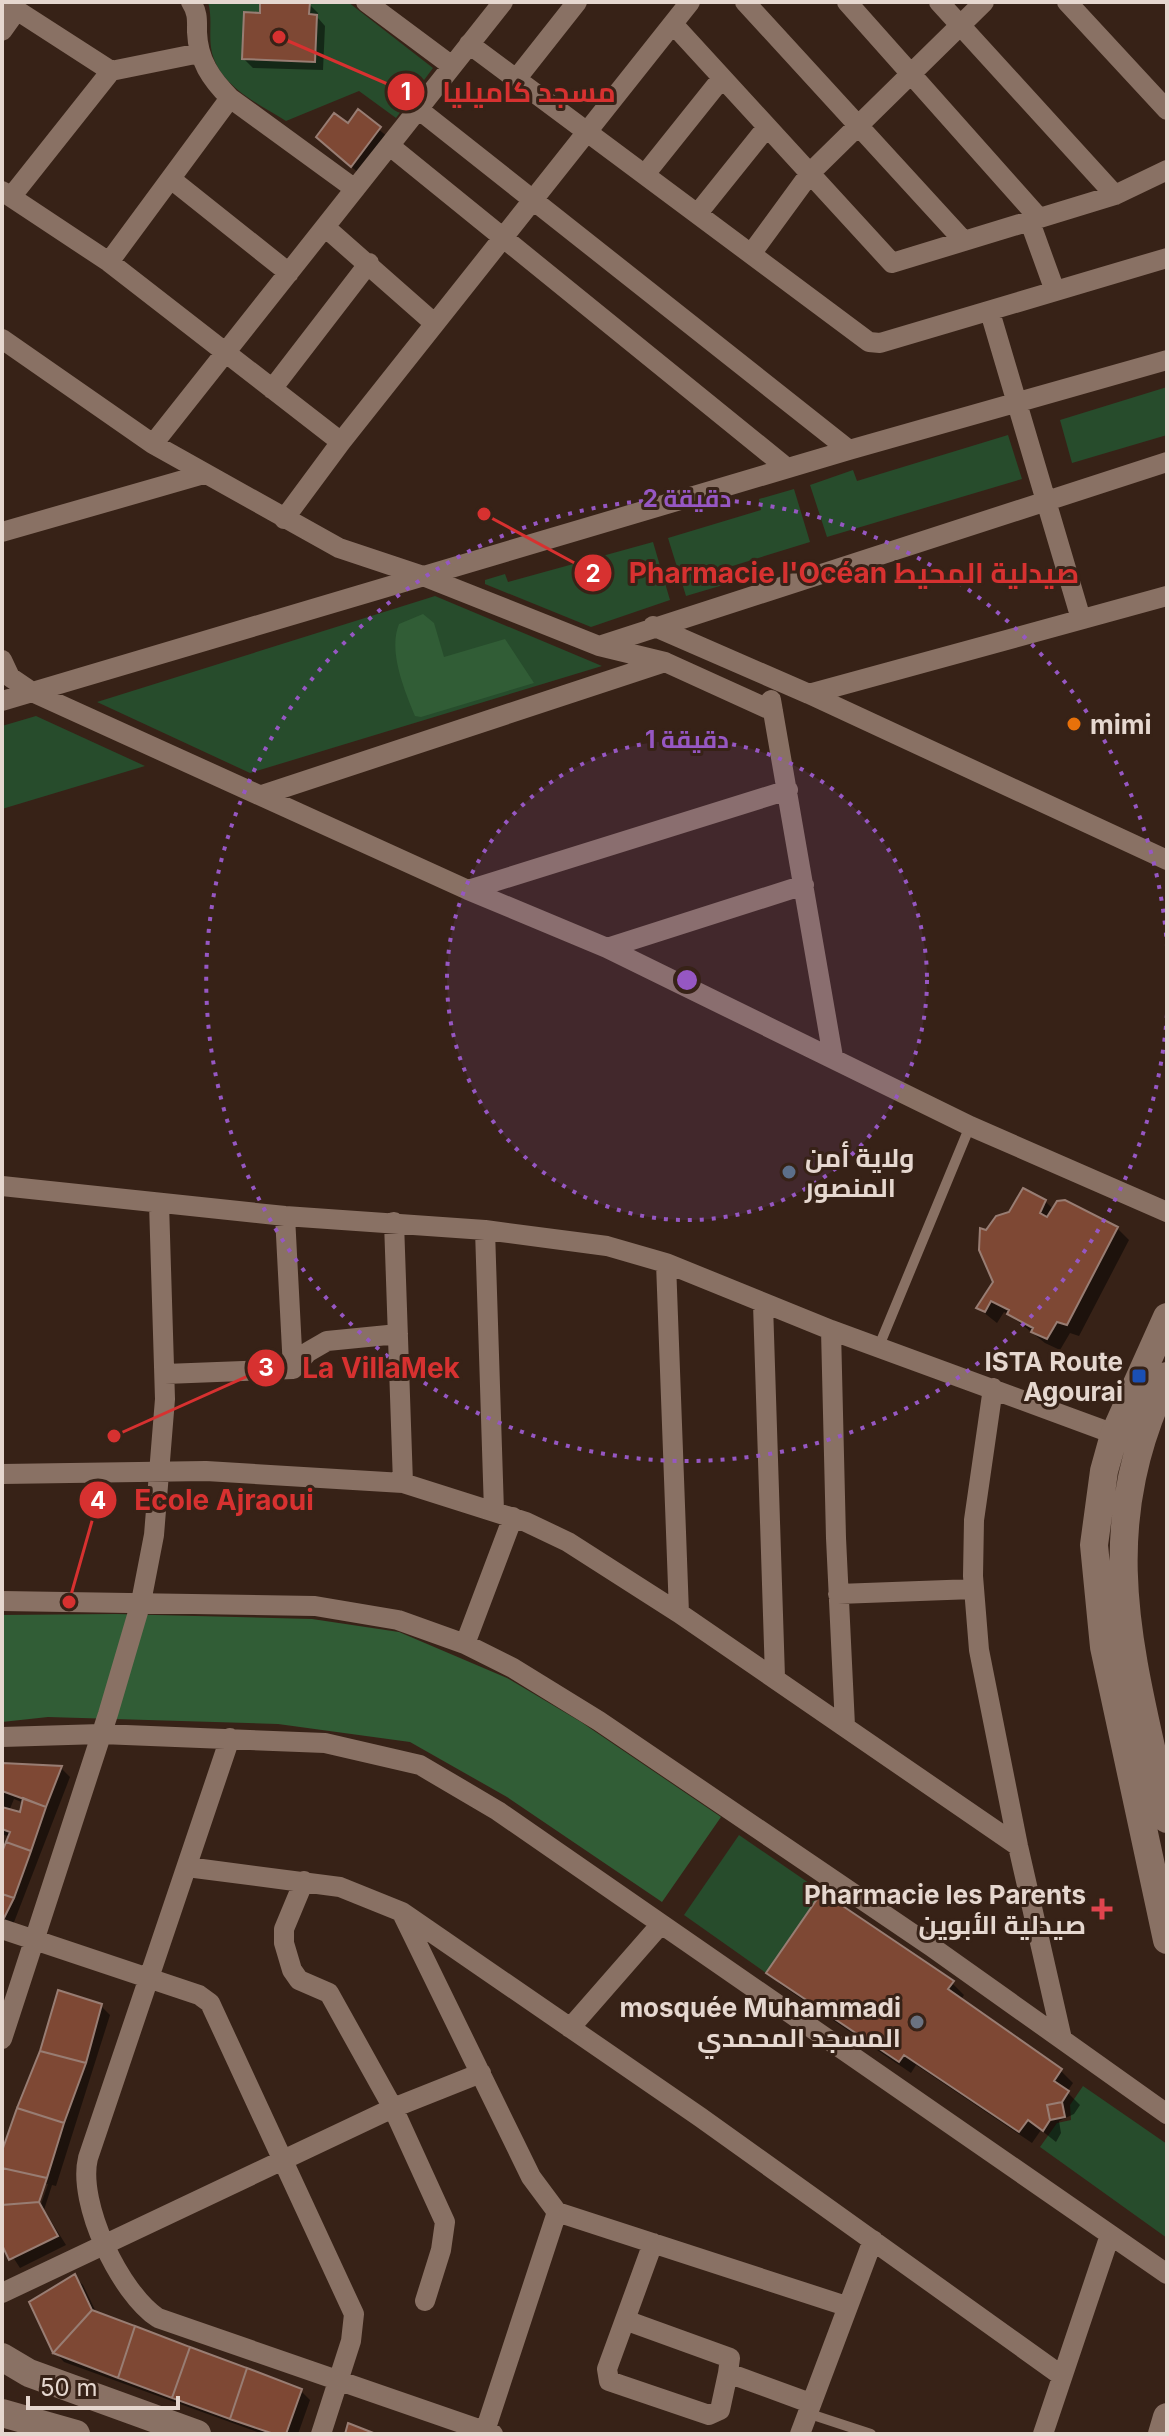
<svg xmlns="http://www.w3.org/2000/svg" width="1169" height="2436" font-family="Inter,Cairo,sans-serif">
<rect width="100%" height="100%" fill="#372217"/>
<!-- green -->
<path fill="#274c2c" d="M208,2h140l85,66 -37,50 -37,-27 -73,30c-27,-17 -65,-34 -74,-68 -4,-17 1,-34 -4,-51z
M1167,387v48l-95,28 -12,-43z
M1008,435l14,44 -195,58 -17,-52 43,-15 4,11z
M794,489l16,53 -84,26 4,15 -44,13 -18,-58 93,-28 -2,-11z
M653,542l17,58 -79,27 -106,-43v-4l20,-6 3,8z
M435,596l167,70 -352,107 -153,-71z
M36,716l109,50 -143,43v-83z
M739,1835l83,57 -56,81 -82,-58z
M1083,2086l84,58v94l-127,-91 17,-24 14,-3 -1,-15z"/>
<!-- forest -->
<path fill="#315d36" d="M423,614l11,9 10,34 61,-18 29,44 -113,34 -6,-1c-11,-27 -27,-65 -16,-92z
M116,1614l196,5 87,13 108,46 74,44 140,95 -59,85 -155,-105 -97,-55 -132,-18 -230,-7 -46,5v-107z"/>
<!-- shadow -->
<path fill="#0007" fill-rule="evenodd" d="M262,2l47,2 9,9v5l7,8 -2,44 -70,-2 -9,-9 18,-44z
M358,112l31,26 -28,37 -34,-29z
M1045,1201l9,9 63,18 12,12 -50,96 -9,-3 -10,17 -15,-7 -35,-28 -6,-3 -7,11 -19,-15 18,-26 -9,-50z
M2,1765l59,3 9,9 -59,153 -9,-3v-69l8,-21 -8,-3zM14,1799l10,4 -2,11 -13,-3z
M769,1973l183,10 12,12 -4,6 101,70 12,12 -6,9 13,13 -6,9 -15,7 2,12 -5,9 -15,-12 -9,13 -116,-78 -5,8 -130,-88z
M60,1992l41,14 9,9 -54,171 -4,-1 -8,25 22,35 -46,23 -18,-28v-83zM43,2184h5l-10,29 -4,-2z
M74,2276l9,9 14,29 204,77 9,9 -12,34h-35l-199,-72 -9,-10z"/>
<!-- building -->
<path fill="#7e4834" stroke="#987d73" stroke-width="2" d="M260,2h50l-1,12 8,1 -2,47 -73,-3 2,-47 16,1z
M358,109l23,18 -30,40 -35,-30 18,-24 14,10z
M1023,1188l23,12 -6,13 7,4 10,-16 8,-1 53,27 -51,98 -10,-3 -10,17 -16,-7 2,-4 -26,-14 2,-4 -18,-9 -6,11 -9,-4 17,-26 -14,-32 1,-22 6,2 10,-14 13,-4z
M2,1763l60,3 -16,41 -44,-16z
M23,1798l23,9 -15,44 -25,-9 4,-10 -8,-3v-22l18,5z
M6,1842l25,9 -17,47 -12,-4v-42z
M822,1892l132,89 -6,8 114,80 -8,12 15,10 -7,11 -15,3 3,15 -7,11 -15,-11 -9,12 -115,-77 -5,7 -133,-89z
M2,1894l12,4 -12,24z
M58,1990l44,14 -16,59 -46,-12z
M40,2051l46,12 -22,60 -47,-15z
M1062,2102l3,15 -15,3 -3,-15z
M17,2108l47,15 -17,55 -45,-10v-17z
M2,2168l45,10 -8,24 -37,3z
M39,2202l19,34 -49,24 -7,-15v-40z
M75,2274l17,36 -39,43 -24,-51z
M92,2310l43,16 -17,52 -65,-25z
M135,2326l55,21 -18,51 -54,-20z
M190,2347l57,21 -17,51 -58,-21z
M247,2368l55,21 -16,45h-12l-44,-15z
M348,2423l28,11h-31z"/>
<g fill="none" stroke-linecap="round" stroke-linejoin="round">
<!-- lane -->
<path stroke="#897164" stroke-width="10" d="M879,1346l91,-220
M807,2413l64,21"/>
<!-- street -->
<path stroke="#897164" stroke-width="20" d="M4,2l107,69 89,-18
M191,2c7,11 6,18 6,30 1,28 14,47 33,66l125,91
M366,2l86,64
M745,2l218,238
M847,2l192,216
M939,2l176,193
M1067,2l100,108
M673,24l219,239 223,-68 52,-25
M2,31l15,-21
M469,44l400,298 11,1 287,-85
M517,78l60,-76
M418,109l431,341
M390,146l397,322
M646,173l76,-95
M171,179l118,94
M2,191l107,71 232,180
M11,197l100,-126
M698,213l69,-86
M1030,222l25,69
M325,227l109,96
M751,254l60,-82 173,-170
M109,262l121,-164
M990,312l91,307
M2,339l151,105 186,104 84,28 176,70 66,16 108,49
M272,389l97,-126
M153,444l350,-442
M284,519l57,-77 349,-440
M2,532l202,-58
M653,626l156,68 358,166
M599,646l568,-184
M2,660l8,17 22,15 436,198 139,58 363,178 197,86
M809,694l358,-98
M771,700l62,357
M2,701l847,-251 318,-90
M262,795l403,-133
M468,890l320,-100
M607,948l197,-63
M2,1186l283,30 200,14 122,16 59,17 165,67 294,108
M285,1216l8,153
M394,1222l9,261
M485,1230l9,281
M666,1263l13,350
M763,1304l12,373
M831,1330l5,208 9,188
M165,1374l128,-5 15,-17 19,-11 71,-7
M993,1388l-19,132 -1,56 6,74 39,196 44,193
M2,1474l204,-3 197,12 123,39 42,20 111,71 339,233
M838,1594l136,-5
M2,1601l313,5 83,14 67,24 48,24 86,53 333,226 235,167
M465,1644l48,-127
M2,1737l99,-3 224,9 95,22 78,46 669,463
M230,1738l-142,420c-11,45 32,135 70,160l335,116
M187,1867l153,20 62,25 298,205 362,259
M304,1881l-20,48v14l8,27 7,10 30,13 64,115 52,114 -4,28 -16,51
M403,1915l128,262 26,35 289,94
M2,1929l197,66 11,8 144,311 -3,27 -30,93
M570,2028l91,-104
M2,2039l106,-325 33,-112 13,-67 11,-136 -6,-196
M653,2243l-46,126 2,12 100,34 11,-5 8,-37 82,30
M2,2293l391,-185 88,-35
M625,2320l105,38 -2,15
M484,2434l73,-222
M800,2434l73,-194
M1043,2434l67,-199"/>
<!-- secondary -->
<path stroke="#897164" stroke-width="28" d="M1167,1317l-53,118 -10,36 -10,74 10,102 63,293
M1167,1376c-77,161 -35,279 0,443
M2,2357l27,16 168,61
M2,2413l74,21
M1162,2434l5,-17"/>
</g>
<!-- distance rings -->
<circle cx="687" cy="980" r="240" fill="#9657c3" fill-opacity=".12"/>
<g fill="none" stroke="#9657c3" stroke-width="4" stroke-dasharray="4 8">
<circle cx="687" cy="980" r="240"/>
<path d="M1167 1014A481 481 0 1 1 1167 946"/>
</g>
<!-- markers -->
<circle fill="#e8710a" stroke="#372217" stroke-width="3" cx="1074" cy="724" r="8"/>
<circle fill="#5c6f8a" stroke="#372217" stroke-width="3" cx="789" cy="1172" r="8"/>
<rect fill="#1a4fb4" stroke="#372217" stroke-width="3" x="1131" y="1368" width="16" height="16" rx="4"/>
<path fill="#e0444e" stroke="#372217" stroke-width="3" d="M1098 1897h8v8h8v8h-8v8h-8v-8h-8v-8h8z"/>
<circle fill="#6b7280" stroke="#372217" stroke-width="3" cx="917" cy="2022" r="8"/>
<g text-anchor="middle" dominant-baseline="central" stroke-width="6" stroke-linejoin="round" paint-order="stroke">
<!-- poi labels -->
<g font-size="26" font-weight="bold" fill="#e5d7cf" stroke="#372217" text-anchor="end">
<text x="1090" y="724" text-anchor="start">mimi</text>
<text x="805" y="1157" text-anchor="start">ولاية أمن<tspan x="805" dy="30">المنصور</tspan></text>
<text x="1123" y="1361">ISTA Route<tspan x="1123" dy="30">Agourai</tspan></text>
<text x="1086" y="1894">Pharmacie les Parents<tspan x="1086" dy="30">صيدلية الأبوين</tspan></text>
<text x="901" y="2007">mosquée Muhammadi<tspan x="901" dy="30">المسجد المحمدي</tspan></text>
</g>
</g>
<circle cx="687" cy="980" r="12" fill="#9657c3" stroke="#372217" stroke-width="4"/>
<g font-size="24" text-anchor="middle" font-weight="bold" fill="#9657c3" stroke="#372217" stroke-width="6" stroke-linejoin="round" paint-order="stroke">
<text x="687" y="507">2 دقيقة</text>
<text x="687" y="748">1 دقيقة</text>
</g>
<!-- callouts -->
<path fill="none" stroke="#d73130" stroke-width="3" d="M279 37L406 92M484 514L593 573M114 1436L266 1368M69 1602L98 1500"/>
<g fill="#d73130" stroke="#372217" stroke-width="3">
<circle cx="279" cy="37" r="8"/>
<circle cx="484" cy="514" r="8"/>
<circle cx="114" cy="1436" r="8"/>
<circle cx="69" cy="1602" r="8"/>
<circle cx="406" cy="92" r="20"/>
<circle cx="593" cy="573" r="20"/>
<circle cx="266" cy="1368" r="20"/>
<circle cx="98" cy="1500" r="20"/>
</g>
<g font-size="24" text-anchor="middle" font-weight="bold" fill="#fff">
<text x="406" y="100">1</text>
<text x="593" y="582">2</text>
<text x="266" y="1376">3</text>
<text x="98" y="1509">4</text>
</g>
<g font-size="28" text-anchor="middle" font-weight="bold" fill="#d73130" stroke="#372217" stroke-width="6" stroke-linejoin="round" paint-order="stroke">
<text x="529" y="102">مسجد كاميليا</text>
<text x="854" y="583">Pharmacie l'Océan صيدلية المحيط</text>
<text x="381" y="1378">La VillaMek</text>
<text x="224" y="1510">Ecole Ajraoui</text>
</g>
<!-- border -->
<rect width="1169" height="2436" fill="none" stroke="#e5d7cf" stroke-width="8"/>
<!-- scale -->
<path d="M28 2396v12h150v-12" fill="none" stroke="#e5d7cf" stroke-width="4"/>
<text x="40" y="2396" font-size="24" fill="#e5d7cf" stroke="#372217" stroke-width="6" paint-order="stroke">50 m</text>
</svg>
